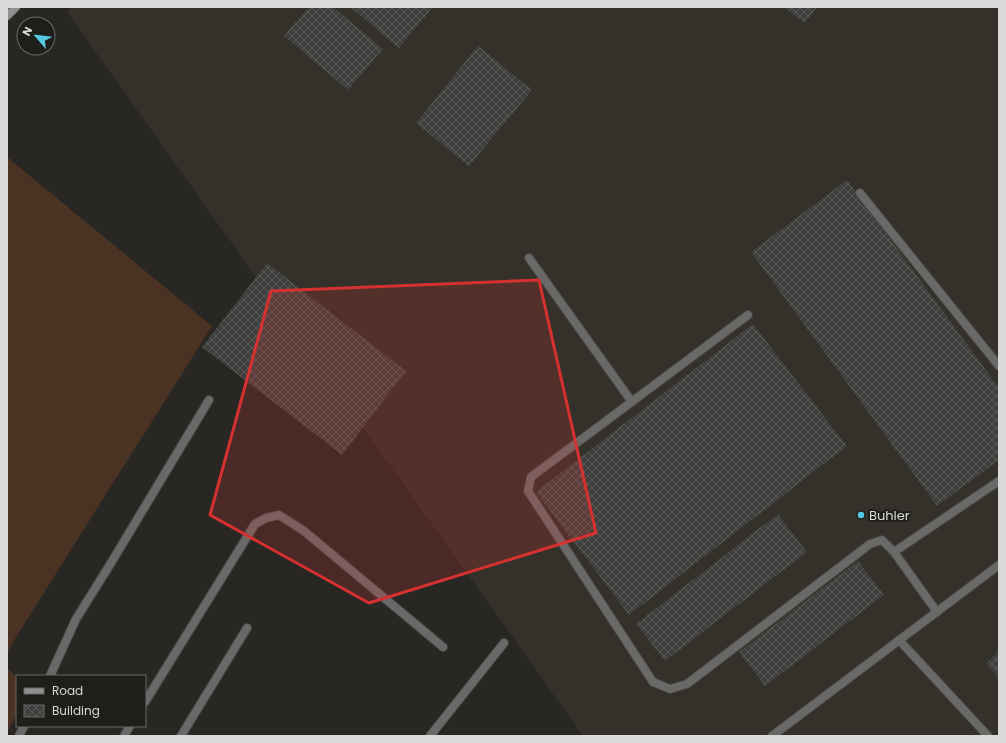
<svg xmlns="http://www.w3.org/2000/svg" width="1006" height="743" font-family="Poppins,sans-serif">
<defs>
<pattern id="building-cross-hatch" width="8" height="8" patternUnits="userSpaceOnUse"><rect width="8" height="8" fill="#3f403d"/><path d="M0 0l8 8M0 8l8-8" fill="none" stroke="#5a5b58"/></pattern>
</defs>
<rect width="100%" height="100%" fill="#282724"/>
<!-- built -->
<path fill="#333129" d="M71,7h928v729h-416l-516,-724z"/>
<!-- grass -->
<path fill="#4b3323" d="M7,157l205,169 -196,311 -9,17z
M7,668l10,9v37l-10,19z"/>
<!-- building -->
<path fill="url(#building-cross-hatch)" d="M309,7h24l50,42 -35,41 -64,-54z
M350,7h83l-34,41z
M783,7h34l-12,16z
M478,46l54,44 -63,76 -53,-43z
M847,180l152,208v72l-62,46 -186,-254z
M267,263l139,108 -64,84 -140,-108z
M753,324l94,122 -218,169 -93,-123z
M778,514l29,38 -142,109 -29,-37z
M858,561l26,34 -119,91 -26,-34z
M999,651v27l-13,-15z"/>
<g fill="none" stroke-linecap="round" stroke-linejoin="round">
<defs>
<path id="lane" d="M860,193l139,173
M529,258l103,144
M748,315l-217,162 -3,14 125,191 17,7 17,-5 183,-140 12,-4 12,12 43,60
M894,552l105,-71
M899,640l89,96"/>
<path id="street" d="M50,676l26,-57 35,-56 98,-163
M145,702l110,-178 11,-6 13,-3 25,16 139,116
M19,736l5,-10
M124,736l6,-10
M181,736l66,-108
M430,736l74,-93
M772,736l227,-171"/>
<path id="secondary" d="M7,16l9,-9"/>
</defs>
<!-- lane casing -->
<use href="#lane" stroke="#444341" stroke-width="10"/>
<!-- street casing -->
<use href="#street" stroke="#444341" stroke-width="10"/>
<!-- secondary casing -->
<use href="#secondary" stroke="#444341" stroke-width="10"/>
<!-- lane -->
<use href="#lane" stroke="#6a6968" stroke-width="8"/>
<!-- street -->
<use href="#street" stroke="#6a6968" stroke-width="8"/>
<!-- secondary -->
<use href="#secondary" stroke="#908f8d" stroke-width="8"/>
</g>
<!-- marked area -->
<path fill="#d63131" fill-opacity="0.2" stroke="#d63131" stroke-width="3" stroke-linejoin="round" d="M539,280l57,253 -227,70 -159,-88 61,-224z"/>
<!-- markers -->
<circle fill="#55cadf" stroke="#1e1e1b" stroke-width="1.5" cx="861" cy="515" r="4"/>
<g text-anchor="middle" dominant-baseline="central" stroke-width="4" stroke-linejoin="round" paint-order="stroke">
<!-- poi labels -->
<g font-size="13" fill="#d9d9d7" stroke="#1e1e1b" text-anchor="start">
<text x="869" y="515">Buhler</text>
</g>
</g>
<!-- border -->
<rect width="1006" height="743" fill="none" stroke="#d9d9d7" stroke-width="16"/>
<!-- legend -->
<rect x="16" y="675" width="130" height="52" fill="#1e1e1b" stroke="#696966"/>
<rect x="24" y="688" width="20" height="6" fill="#908f8d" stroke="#696966"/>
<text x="52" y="695" font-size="12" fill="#d9d9d7">Road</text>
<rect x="24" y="705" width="20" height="12" fill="url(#building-cross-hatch)" stroke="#696966"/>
<text x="52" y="715" font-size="12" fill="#d9d9d7">Building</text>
<!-- north arrow -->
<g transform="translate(36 36) rotate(298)"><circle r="19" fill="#1e1e1b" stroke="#696966"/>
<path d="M0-3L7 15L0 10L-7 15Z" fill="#55cadf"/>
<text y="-6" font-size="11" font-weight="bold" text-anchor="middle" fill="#d9d9d7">N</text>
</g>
</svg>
